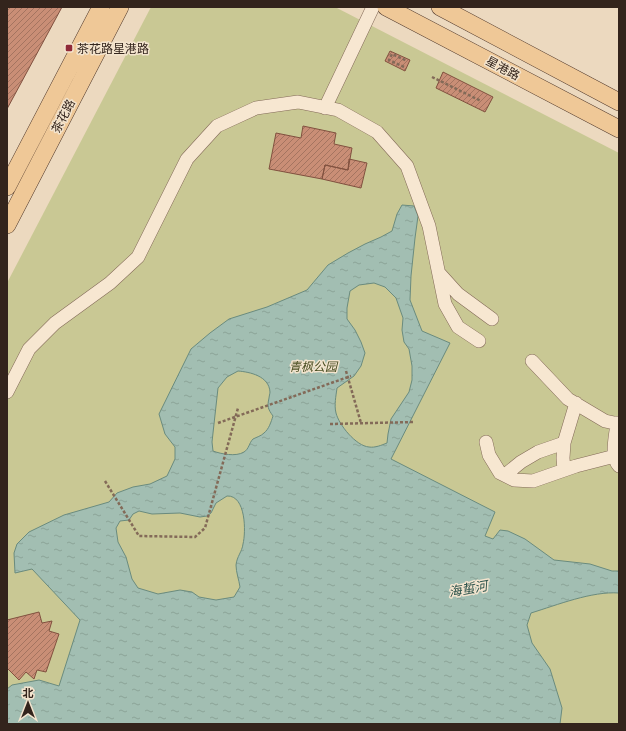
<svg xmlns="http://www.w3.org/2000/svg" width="626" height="731" font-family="'IBM Plex Serif','Noto Sans SC',serif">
<defs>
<pattern id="water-ripples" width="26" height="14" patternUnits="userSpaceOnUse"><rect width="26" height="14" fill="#a2beb2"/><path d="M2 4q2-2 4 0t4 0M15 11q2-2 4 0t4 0" fill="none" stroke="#8ca398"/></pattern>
<pattern id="building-hatch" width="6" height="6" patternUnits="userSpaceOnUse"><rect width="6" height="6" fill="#c98e76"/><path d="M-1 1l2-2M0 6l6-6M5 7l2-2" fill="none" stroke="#a47460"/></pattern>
</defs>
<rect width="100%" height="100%" fill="#ecd9bf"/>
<!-- park -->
<path fill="#c9c894" d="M151,7h184l284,146v571h-612v-441z"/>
<!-- water -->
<path fill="url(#water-ripples)" stroke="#6a8b7e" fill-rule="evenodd" d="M402,205l12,1 4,10 -3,22 -4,38 -1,24 12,31 28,12 -59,116 104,53 -10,24 8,3 7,-9 8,1 17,8 29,21 36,4 22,7h7v22c-27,-2 -62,12 -88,20l-4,12 5,18 18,26 12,39 -2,16h-553v-35l5,-4 27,-5 20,6 21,-66 -48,-51 -17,4 -1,-20 3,-9 12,-12 35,-17 45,-13 8,-9 16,-6 17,-3 17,-8 8,-17v-12l-10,-13 -6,-20 32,-65 19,-16 19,-14 38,-12 40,-17 21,-25 20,-12 17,-9 16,-7 11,-6 5,-17zM374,283l11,4 11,11 7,20 -1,12 2,12 5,7 3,17v14l-3,12 -18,27 -3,15 -1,9c-5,2 -12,5 -18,4 -13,-1 -30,-22 -33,-34 -2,-8 0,-17 1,-25l17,-12 7,-10 4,-13 -4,-11 -6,-12 -8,-11v-11l3,-17 9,-6zM238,371c12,1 31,5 32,21 0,1 -1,5 -1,6 -2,9 -1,11 4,18 -2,6 -4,13 -9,17 -3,3 -7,4 -11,6 -4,4 -4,10 -9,13 -8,5 -23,2 -31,-1l-1,-9 6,-54 9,-11zM227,496c19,-1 19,36 16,48 -1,8 -6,12 -7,21 0,7 3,15 4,22l-6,10 -18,3 -17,-3 -7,-5 -12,-2 -22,4 -20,-6 -6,-9 -6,-22 -8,-15 -2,-14 4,-7 9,-1 4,-6 6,-3 13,3 28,-1 20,4 7,-1 4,-3 5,-10z"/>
<!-- building -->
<path fill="url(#building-hatch)" stroke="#81513f" d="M7,7h55l-55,102z
M390,51l20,9 -5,11 -20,-10z
M443,72l50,25 -8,15 -49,-24z
M303,126l33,7 -2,11 18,4 -4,22 -23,-5 -3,14 -53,-10 7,-36 25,5z
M349,159l18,4 -6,25 -39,-9 3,-14 23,5z
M39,612l3,11 10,-2 -3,10 10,3 -13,38 -9,-2 -3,9 -8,-7 -7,8 -12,-12v-48z"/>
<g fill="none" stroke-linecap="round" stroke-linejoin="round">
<defs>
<path id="minor" d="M325,108l48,-101
M439,273l19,21 34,25
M532,361l36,38 37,22 14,3
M7,392l22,-43 26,-26 55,-40 28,-26 49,-98 30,-33 39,-18 42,-6 40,8 39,22 30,34 22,60 16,78 13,23 21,14
M617,423c-1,12 -7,34 2,43
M486,442l3,13 11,18 14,7 19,1 43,-15 39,-10
M564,470l-1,-12 1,-15 12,-40
M505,475l16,-13 17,-10 26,-9"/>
<path id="major" d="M386,7l233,122
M440,7l179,95
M7,187l94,-180
M7,225l113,-218"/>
</defs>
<!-- minor casing -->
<use href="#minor" stroke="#836a58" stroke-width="14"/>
<!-- major casing -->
<use href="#major" stroke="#51392c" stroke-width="18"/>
<!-- path -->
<path stroke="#836a58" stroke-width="2.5" stroke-dasharray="3 2" stroke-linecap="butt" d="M404,67l-15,-7 3,-6 15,7
M432,77l49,24
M346,371l15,52
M218,423l133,-47
M330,424l84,-2
M105,481l34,55 56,1 10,-9 33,-120"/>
<!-- minor -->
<use href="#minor" stroke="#f7e7d1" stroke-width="13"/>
<!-- major -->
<use href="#major" stroke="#efc897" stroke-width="17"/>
</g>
<!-- markers -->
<rect fill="#902a38" stroke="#f3e4ce" stroke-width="1.5" x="65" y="44" width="8" height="8" rx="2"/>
<g text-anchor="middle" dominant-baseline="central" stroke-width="3" stroke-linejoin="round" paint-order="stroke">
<!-- poi labels -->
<g font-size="12" fill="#33241c" stroke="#f3e4ce" text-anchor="start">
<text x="77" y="48">茶花路星港路</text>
</g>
<!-- street labels -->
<g font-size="12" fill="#33241c" stroke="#f3e4ce">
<text transform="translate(503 68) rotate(28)">星港路</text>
<text transform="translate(63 116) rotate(-63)">茶花路</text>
</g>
<!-- park labels -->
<g font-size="12" font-style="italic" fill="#4a4f23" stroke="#f3e4ce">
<text x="313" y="366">青枫公园</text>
</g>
<!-- water labels -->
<g font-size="13" font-style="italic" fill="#2c534b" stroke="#f3e4ce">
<text transform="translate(468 589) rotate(-10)">海蜇河</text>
</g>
</g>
<!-- border -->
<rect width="626" height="731" fill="none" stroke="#33241c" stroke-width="16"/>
<!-- north arrow -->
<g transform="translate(28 703)" stroke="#f3e4ce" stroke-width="3" paint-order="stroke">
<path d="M0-3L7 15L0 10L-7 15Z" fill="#33241c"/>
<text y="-6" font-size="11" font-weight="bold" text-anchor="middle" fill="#33241c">北</text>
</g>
</svg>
